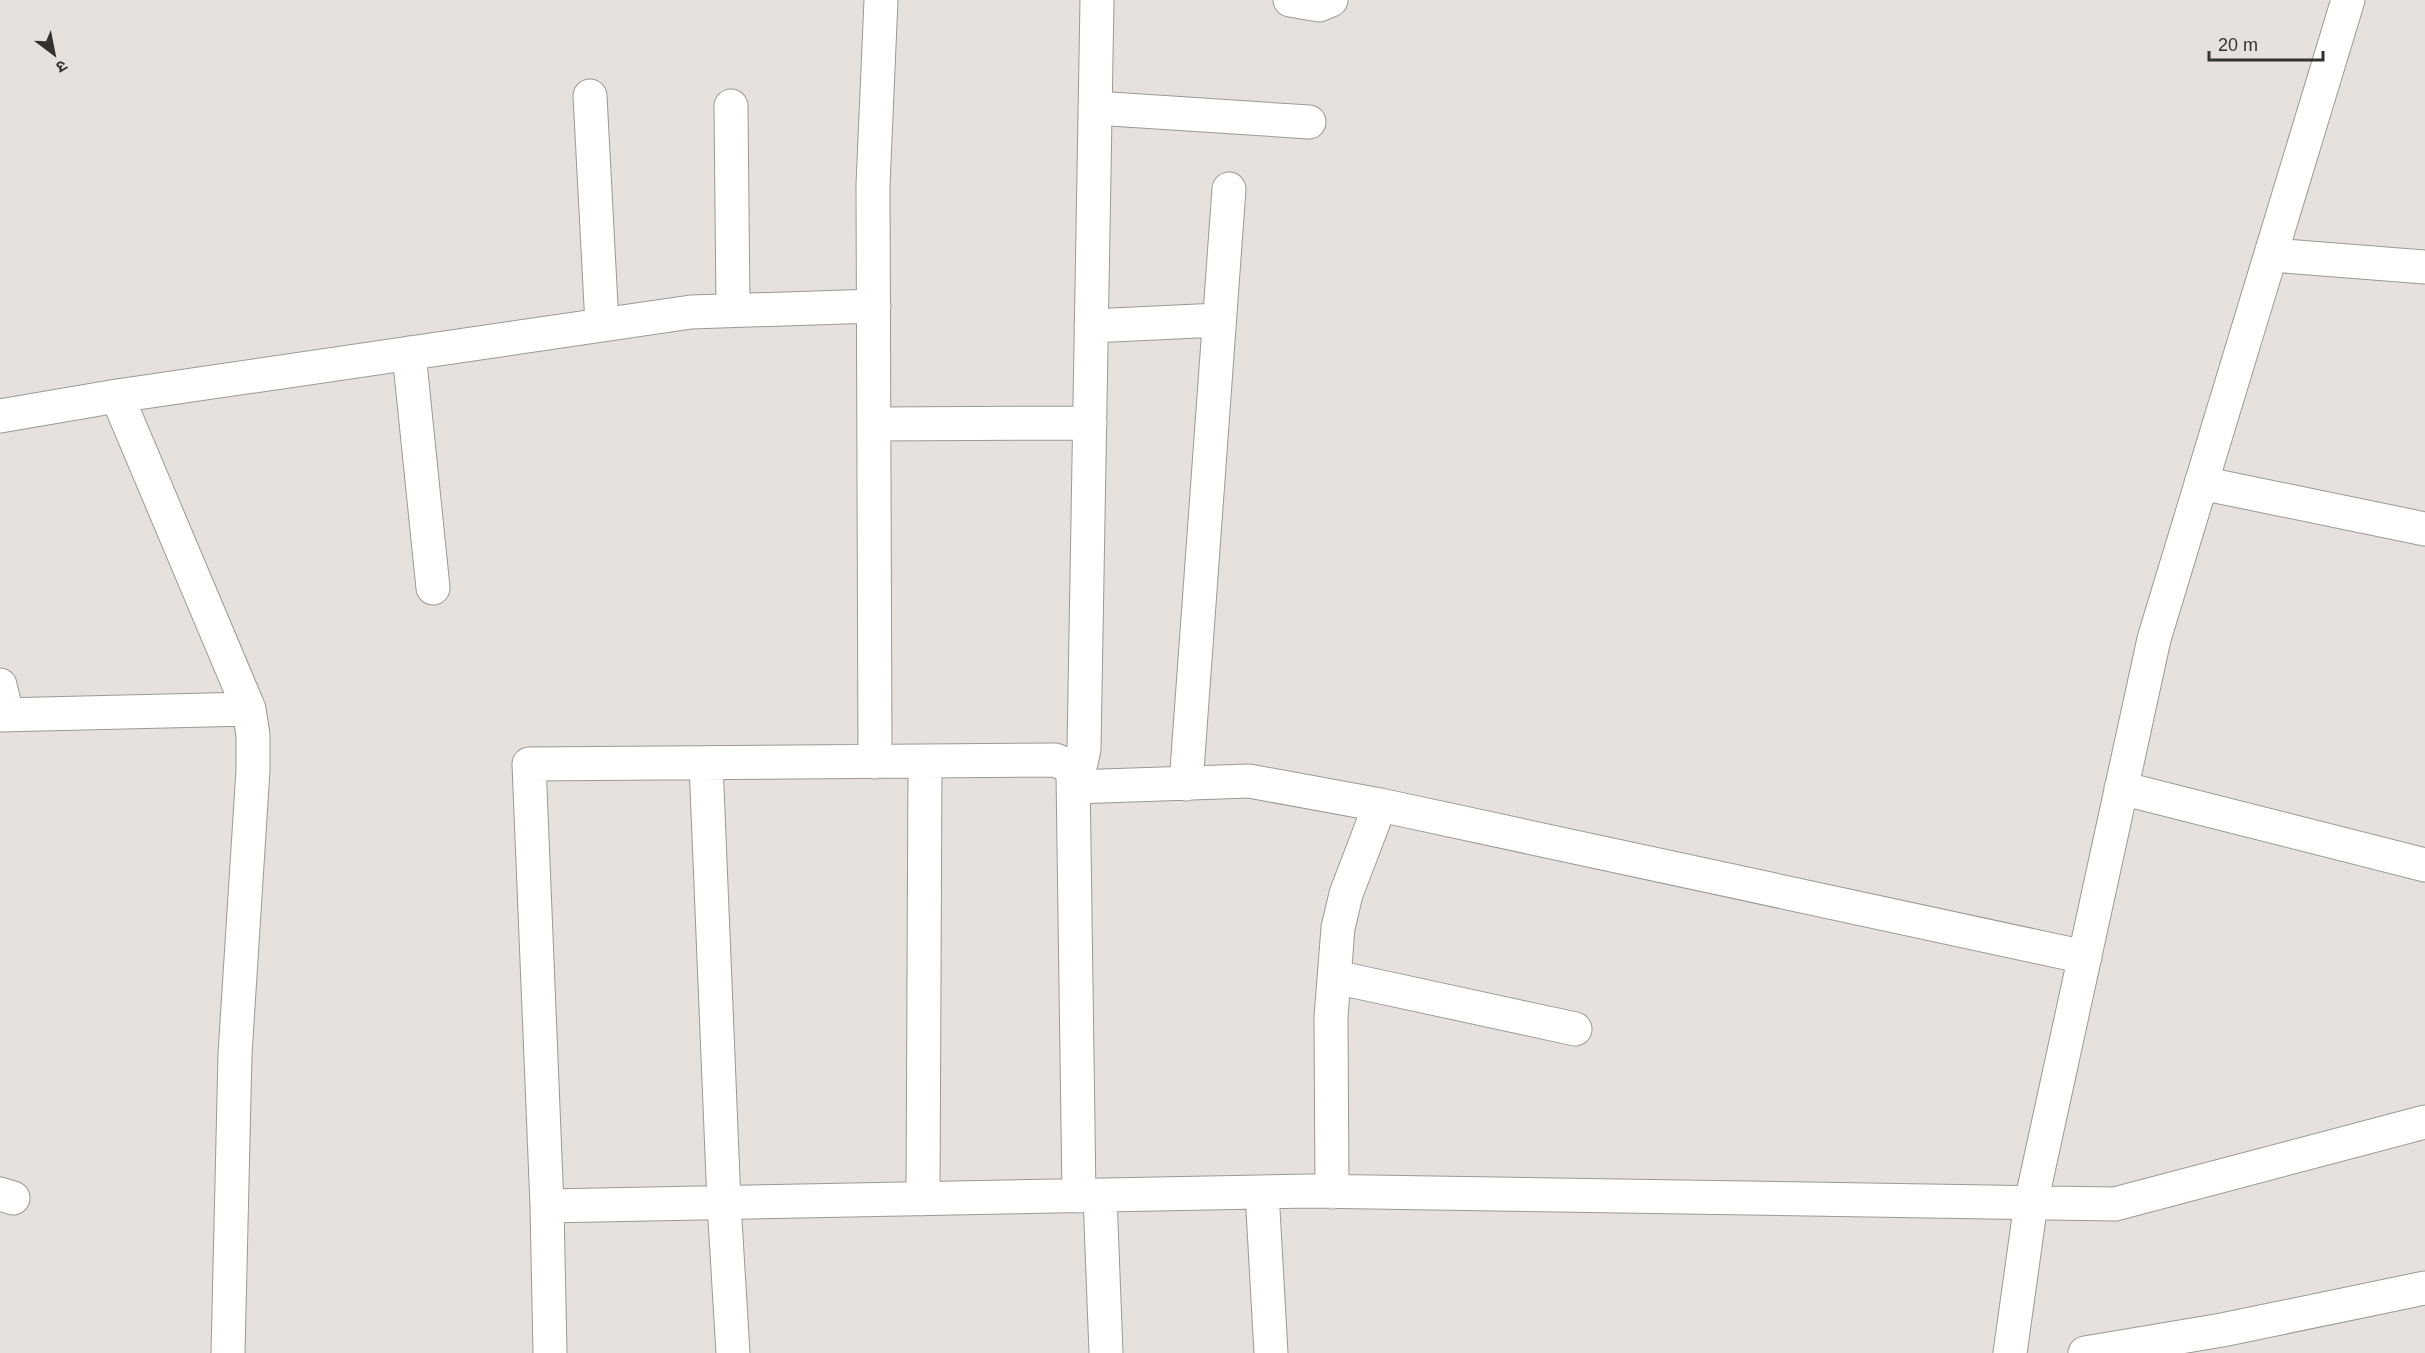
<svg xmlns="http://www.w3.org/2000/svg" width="2425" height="1353" font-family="Helvetica,'Noto Sans Devanagari',sans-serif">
<rect width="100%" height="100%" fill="#e6e1dd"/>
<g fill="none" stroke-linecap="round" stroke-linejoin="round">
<defs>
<path id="minor" d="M1290,0l29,5 12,-5
M590,96l12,229
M731,106l2,204
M1095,108l214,14
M2271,255l154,12
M1091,326l128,-6
M409,353l24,235
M117,396l132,313 4,26v35l-18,284 -7,299
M0,416l117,-20 574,-84 183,-6
M874,424l216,-1
M2201,483l224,46
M0,685l7,29
M0,715l249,-6
M875,762l-2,-577 8,-185
M706,763l18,440 9,150
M1073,774l8,-11 3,-14 13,-749
M1186,784l43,-595
M1074,787l175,-6 131,24 705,152
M2121,788l304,77
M1335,977l240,52
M1262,1192l9,161
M1332,1192l-1,-175 7,-89 8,-34 34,-89
M0,1194l13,4
M1100,1196l6,157
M923,1199l2,-438
M547,1206l763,-15 805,13 310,-82
M550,1353l-3,-147 -18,-442 526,-4 12,5 6,9 6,422
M2010,1353l21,-150 123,-564 194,-639
M2085,1353l137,-23 203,-42"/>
</defs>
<!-- minor casing -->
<use href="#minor" stroke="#9d9895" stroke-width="35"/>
<!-- minor -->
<use href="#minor" stroke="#fff" stroke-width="33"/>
</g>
<!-- north arrow -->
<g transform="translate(54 54) rotate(148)" stroke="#e6e1dd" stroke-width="4.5" paint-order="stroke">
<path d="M0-4.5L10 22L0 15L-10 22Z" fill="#333230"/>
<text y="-9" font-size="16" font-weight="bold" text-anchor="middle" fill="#333230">उ</text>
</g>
<!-- scale -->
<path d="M2209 51v9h114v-9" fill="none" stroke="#333230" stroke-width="3"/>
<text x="2218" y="51" font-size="18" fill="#333230" stroke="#e6e1dd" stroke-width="4.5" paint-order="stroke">20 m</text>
</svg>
